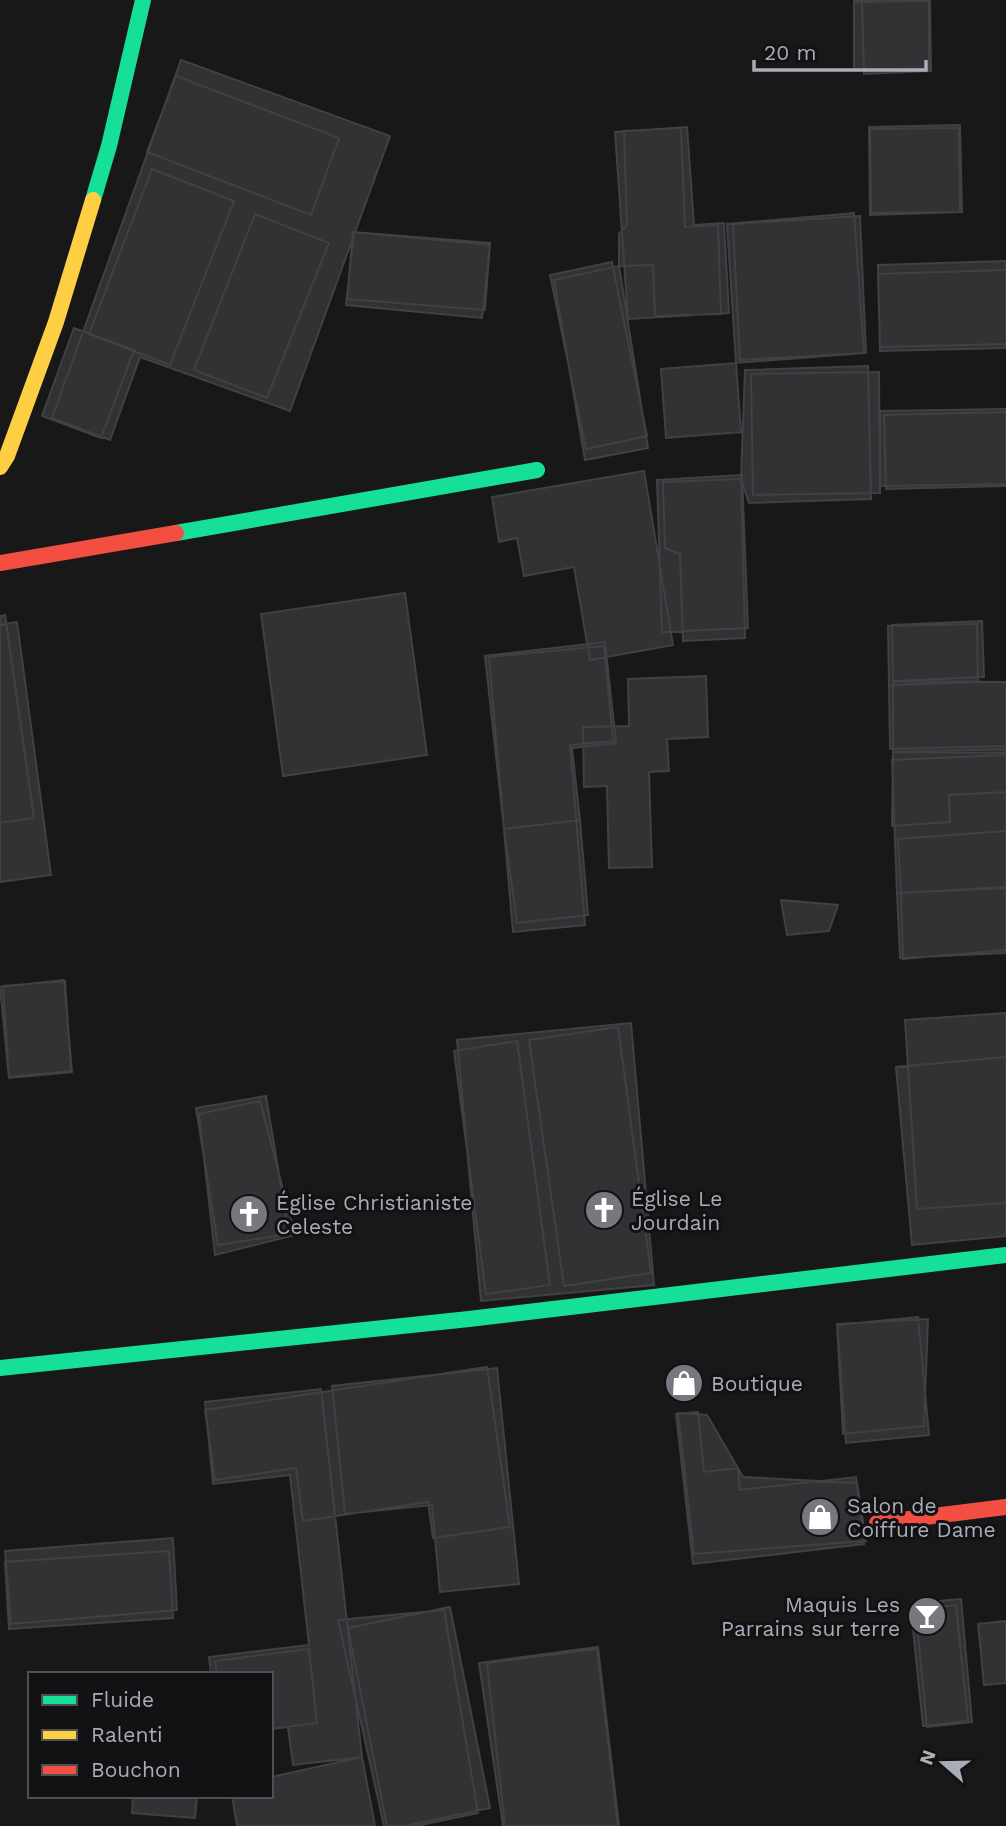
<svg xmlns="http://www.w3.org/2000/svg" width="1006" height="1826" font-family="'Work Sans',sans-serif">
<rect width="100%" height="100%" fill="#181818"/>
<!-- building -->
<path fill="#323234" stroke="#404144" stroke-width="2" d="M854,0h75v1l-75,1z
M862,0h68l1,71 -67,3z
M929,1v68l-75,1v-68z
M181,60l209,76 -100,275 -150,-54 -30,83 -58,-22z
M176,76l163,62 -28,77 -164,-63z
M960,125l2,87 -92,3 -1,-88z
M687,127l7,98 30,-2 5,90 -101,6 -13,-187z
M681,128l4,99 33,-2 3,89 -66,2 -2,-51 -34,1v-32l8,-9 -3,-94z
M959,128l1,84 -89,1 -1,-84z
M152,169l82,32 -64,164 -81,-31z
M854,213l10,140 -128,10 -9,-139z
M255,214l74,29 -62,155 -73,-28z
M860,216l6,137 -126,7 -7,-136z
M353,232l137,11 -5,67 -138,-11z
M354,232l136,13 -8,73 -136,-13z
M1006,261v87l-126,3 -2,-86z
M612,262l35,174 -61,13 -36,-174z
M619,266l29,182 -63,12 -31,-180z
M1006,270v74l-126,3 -2,-73z
M74,328l60,22 -33,88 -59,-22z
M736,363l5,69 -75,6 -5,-69z
M868,366l3,133 -122,4 -8,-24 4,-109z
M879,372l1,121 -127,2 -2,-121z
M1006,409v75l-126,2v-75z
M1006,412v74l-120,3 -2,-74z
M644,471l29,174 -83,15 -16,-93 -50,9 -7,-38 -18,4 -7,-45z
M742,475l6,153 -86,4 -5,-152z
M741,479l4,159 -62,3 -3,-87 -15,-6 -2,-66z
M405,593l22,162 -144,21 -22,-162z
M5,615l29,203 -34,5v-207z
M982,621l2,56 -91,4 -1,-56z
M17,622l34,253 -51,7v-257z
M977,624l1,58 -89,3 -1,-59z
M605,642l11,101 -44,5 8,72 -76,9 -19,-173z
M604,646l9,95 -43,4 15,180 -72,7 -24,-275z
M706,676l2,61 -41,2 2,32 -20,1 3,95 -43,1 -2,-82 -23,1 -1,-60 46,-1 -1,-47z
M893,681l113,1v71l-113,-1z
M978,682h28v64l-116,3 -1,-64z
M1006,749v43l-57,3 1,27 -58,4 1,-74z
M1006,755v133l-109,5 -5,-133z
M580,820l8,95 -71,8 -13,-94z
M1006,831v56l-105,6 -3,-54z
M1006,887v63l-103,9 -2,-66z
M1006,888v65l-106,5 -3,-65z
M781,900l57,5 -9,26 -42,4z
M64,980l8,92 -63,6 -9,-91z
M65,981l6,90 -62,6 -6,-91z
M1006,1013v190l-89,6 -12,-189z
M631,1023l23,262 -173,16 -24,-261z
M618,1027l33,246 -87,13 -35,-246z
M517,1041l33,244 -64,9 -32,-243z
M1006,1057v179l-94,9 -16,-178z
M266,1096l23,138 -71,11 -22,-137z
M260,1101l35,134 -80,20 -16,-141z
M918,1317l11,118 -83,8 -9,-118z
M928,1319l-4,107 -81,8 -6,-110z
M487,1367l23,160 -77,11 -5,-36 -125,19 -7,-53 -81,12 -10,-70z
M497,1368l22,216 -79,8 -8,-87 -87,9 -13,-128z
M321,1389l41,368 -69,8 -5,-38 -17,2v-55h-60l-2,-17 100,-12 -19,-170 -77,9 -8,-82z
M698,1412l6,60 34,-4 2,22 116,-13 8,67 -171,20 -17,-150z
M678,1413l29,2 36,62 114,6 9,58 -172,13z
M173,1538l4,72 -166,14 -6,-73z
M169,1551l4,67 -164,11 -4,-67z
M961,1599l11,123 -45,5 -12,-124z
M956,1605l12,116 -45,5 -12,-116z
M450,1607l40,201 -86,18h-17l-39,-198z
M444,1610l34,203 -62,13h-32l-46,-206z
M1006,1621v62l-22,2 -6,-61z
M598,1647l21,179h-116l-24,-163z
M309,1649l8,74 -46,6v-55h-54l-2,-13z
M597,1649l21,177h-113l-18,-163z
M362,1757l13,69h-138l-5,-30h39v-19z
M133,1796h64l-2,22 -63,-5z"/>
<g fill="none" stroke-linecap="round" stroke-linejoin="round">
<!-- fast -->
<path stroke="#16e098" stroke-width="16" d="M93,200l16,-54 34,-146
M176,533l361,-63
M0,1368l469,-49 537,-64"/>
<!-- slow -->
<path stroke="#ffcf43" stroke-width="16" d="M0,467l7,-11 49,-134 37,-122"/>
<!-- jam -->
<path stroke="#f24e42" stroke-width="16" d="M0,563l176,-30
M877,1523l129,-16"/>
</g>
<!-- icons -->
<defs>
<symbol id="church-disc" viewBox="-11 -11 22 22"><circle r="9.5" fill="#77787f" stroke="#121214"/><path d="M-1.2-6h2.4v3.5h3.3v2.4h-3.3V6h-2.4V-.1h-3.3v-2.4h3.3Z" fill="#fff"/></symbol>
<symbol id="shop-disc" viewBox="-11 -11 22 22"><circle r="9.5" fill="#77787f" stroke="#121214"/><path d="M-5-2.5h2.3a2.7 3.5 0 0 1 5.4 0H5L5.5 6h-11ZM-1.5-2.5h3a1.5 2.3 0 0 0-3 0Z" fill="#fff"/></symbol>
<symbol id="bar-disc" viewBox="-11 -11 22 22"><circle r="9.5" fill="#77787f" stroke="#121214"/><path d="M-6-5H6L.8 .8V4.5H3.5V6h-7V4.5H-.8V.8Z" fill="#fff"/></symbol>
</defs>
<g fill-rule="evenodd">
<use href="#church-disc" x="582" y="1188" width="44" height="44"/>
<use href="#church-disc" x="227" y="1192" width="44" height="44"/>
<use href="#shop-disc" x="662" y="1361" width="44" height="44"/>
<use href="#shop-disc" x="798" y="1495" width="44" height="44"/>
<use href="#bar-disc" x="905" y="1594" width="44" height="44"/>
</g>
<g text-anchor="middle" dominant-baseline="central" stroke-width="6" stroke-linejoin="round" paint-order="stroke">
<!-- poi labels -->
<g font-size="21" fill="#aaacb7" stroke="#121214" text-anchor="start">
<text x="631" y="1198">Église Le<tspan x="631" dy="24">Jourdain</tspan></text>
<text x="276" y="1202">Église Christianiste<tspan x="276" dy="24">Celeste</tspan></text>
<text x="711" y="1383">Boutique</text>
<text x="847" y="1505">Salon de<tspan x="847" dy="24">Coiffure Dame</tspan></text>
<text x="900" y="1604" text-anchor="end">Maquis Les<tspan x="900" dy="24">Parrains sur terre</tspan></text>
</g>
</g>
<!-- legend -->
<rect x="28" y="1672" width="245" height="126" fill="#121214" stroke="#4f5055" stroke-width="2"/>
<rect x="42" y="1695" width="35" height="10" fill="#16e098" stroke="#4f5055" stroke-width="2"/>
<text x="91" y="1707" font-size="21" fill="#aaacb7">Fluide</text>
<rect x="42" y="1730" width="35" height="10" fill="#ffcf43" stroke="#4f5055" stroke-width="2"/>
<text x="91" y="1742" font-size="21" fill="#aaacb7">Ralenti</text>
<rect x="42" y="1765" width="35" height="10" fill="#f24e42" stroke="#4f5055" stroke-width="2"/>
<text x="91" y="1777" font-size="21" fill="#aaacb7">Bouchon</text>
<!-- north arrow -->
<g transform="translate(943 1763) rotate(290)" stroke="#121214" stroke-width="5" paint-order="stroke">
<path d="M0-5L12 26L0 18L-12 26Z" fill="#aaacb7"/>
<text y="-10" font-size="19" font-weight="bold" text-anchor="middle" fill="#aaacb7">N</text>
</g>
<!-- scale -->
<path d="M754 60v10h172v-10" fill="none" stroke="#aaacb7" stroke-width="3.5"/>
<text x="764" y="60" font-size="21" fill="#aaacb7" stroke="#121214" stroke-width="5" paint-order="stroke">20 m</text>
</svg>
